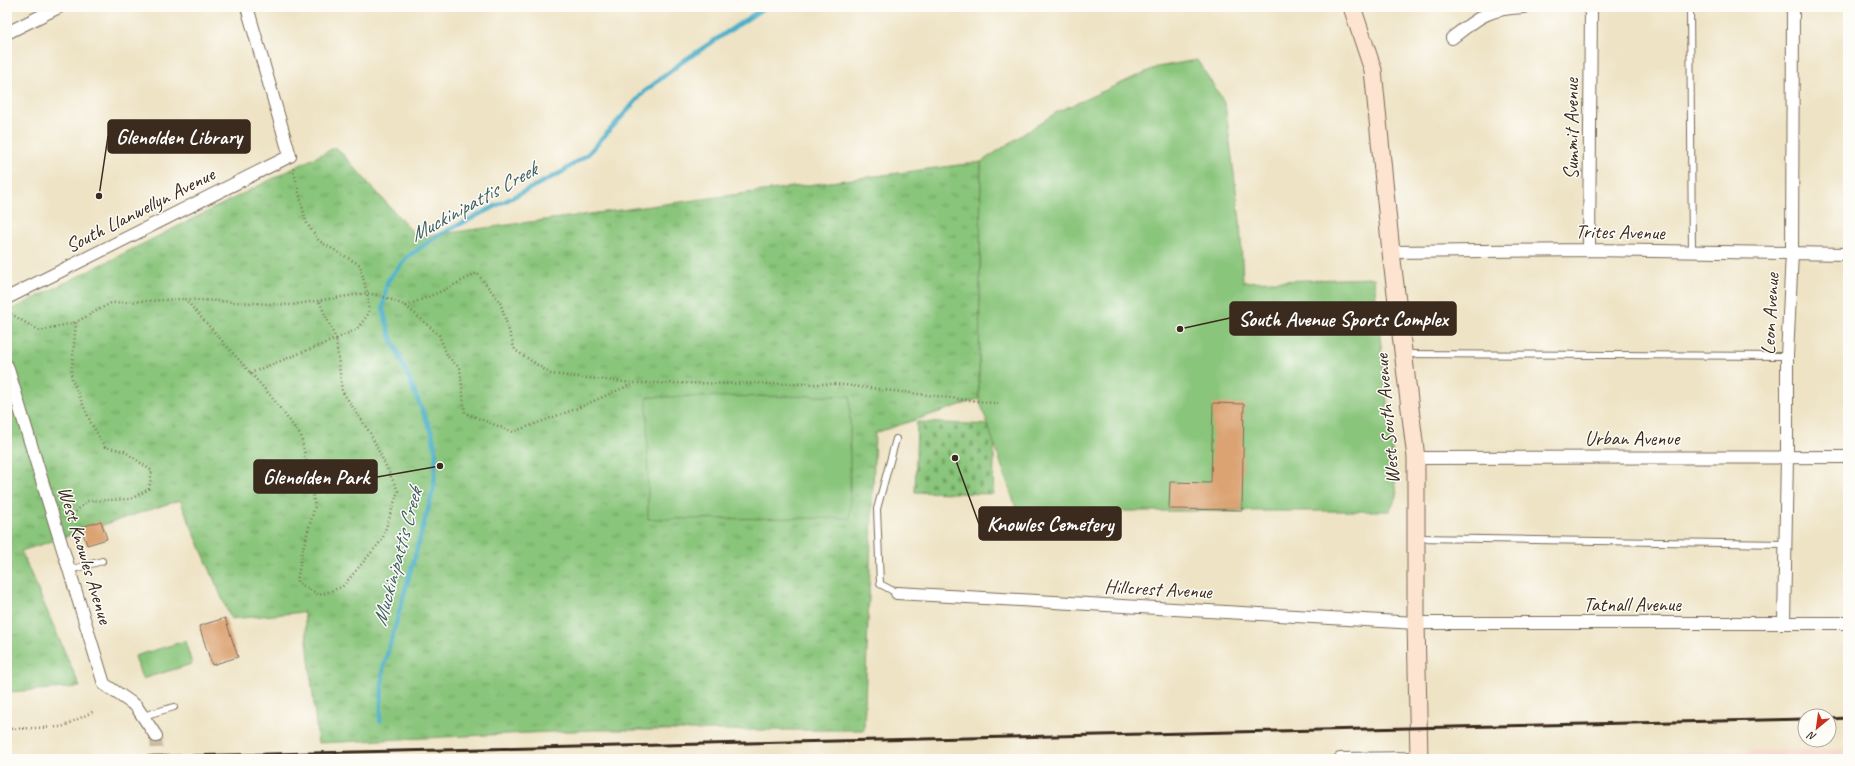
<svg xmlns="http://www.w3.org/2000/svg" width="1855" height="766" font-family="Caveat,sans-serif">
<defs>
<pattern id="grass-tufts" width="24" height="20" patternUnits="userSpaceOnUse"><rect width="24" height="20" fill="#89c57a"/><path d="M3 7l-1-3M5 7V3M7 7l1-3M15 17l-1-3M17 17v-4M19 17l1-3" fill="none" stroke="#71a063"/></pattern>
<pattern id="cemetery-stones" width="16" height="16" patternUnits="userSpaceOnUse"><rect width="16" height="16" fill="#89c57a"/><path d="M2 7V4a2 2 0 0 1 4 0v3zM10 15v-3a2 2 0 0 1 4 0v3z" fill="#71a063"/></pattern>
</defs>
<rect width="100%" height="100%" fill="#fdfcf7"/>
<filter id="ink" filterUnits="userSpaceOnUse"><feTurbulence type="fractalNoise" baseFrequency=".025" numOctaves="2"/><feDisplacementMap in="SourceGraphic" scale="8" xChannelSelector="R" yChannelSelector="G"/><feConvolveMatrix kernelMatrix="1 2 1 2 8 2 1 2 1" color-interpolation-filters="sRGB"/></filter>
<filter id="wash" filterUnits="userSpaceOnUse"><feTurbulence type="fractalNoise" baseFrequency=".012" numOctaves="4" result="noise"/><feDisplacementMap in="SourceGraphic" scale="16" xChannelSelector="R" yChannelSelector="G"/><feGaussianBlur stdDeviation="0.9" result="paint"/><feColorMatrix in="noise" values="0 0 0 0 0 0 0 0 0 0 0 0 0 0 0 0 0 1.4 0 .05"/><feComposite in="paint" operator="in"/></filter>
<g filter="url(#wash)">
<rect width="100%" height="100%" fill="#eee3c5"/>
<!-- built -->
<path fill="#f6d2c4" d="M1848,749v10h-406v-1z"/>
<!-- grass -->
<path fill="url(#grass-tufts)" stroke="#62784c" d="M336,147l81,90 564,-75 -2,237 -104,34 -11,297h-271l-275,13 -14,-131 -73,7 -51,-119 -159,51 59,136 -73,5v-380z"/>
<!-- cemetery -->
<path fill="url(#cemetery-stones)" stroke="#62784c" d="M917,422l78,3 -2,69 -78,-2z"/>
<!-- garden -->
<path fill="#89c57a" stroke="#62784c" d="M1197,60l28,43 15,118 3,61 131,-4 23,219 -8,14h-372l-38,-112 2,-237 76,-50 100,-45z
M850,396v122l-202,1 -1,-122z
M185,641l7,23 -50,15 -7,-23z"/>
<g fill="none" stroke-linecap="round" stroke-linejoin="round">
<!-- stream -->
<path stroke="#48aec8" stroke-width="4.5" d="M380,721l3,-52 51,-181 2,-35 -4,-20 -42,-98 -7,-26 4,-27 20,-25 32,-22 123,-63 26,-18 56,-62 38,-30 83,-55"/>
</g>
<g id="blocks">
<!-- building -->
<path fill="#dba372" d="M1213,403l31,1 -2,106 -73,-1 1,-27 41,1z
M101,521l6,18 -20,6 -6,-18z
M225,618l13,39 -26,8 -13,-39z"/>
</g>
</g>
<g filter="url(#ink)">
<use href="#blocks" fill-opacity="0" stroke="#7a6b58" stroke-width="1"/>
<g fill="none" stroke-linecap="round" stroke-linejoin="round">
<!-- street-tunnel -->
<path stroke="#cabea4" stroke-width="12" stroke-dasharray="12 6" stroke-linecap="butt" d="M156,736l1,23"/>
<defs>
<path id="lane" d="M1690,7l2,245
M1404,354l383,2
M896,439l-19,70 3,75 17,9
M1416,538l369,6
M70,570l32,-9
M143,716l31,-9"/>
<path id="street" d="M7,33l52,-26
M1452,38c27,-21 37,-30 72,-31
M1589,250l2,-243
M1391,252l198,-2 259,4
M7,298l283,-142 -43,-149
M7,366l97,318 32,22 20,30
M1416,458l432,-1
M897,593l519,30h432
M1784,623l3,-167v-100l5,-103 1,-246
M1340,759l79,-1"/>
<path id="secondary" d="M1352,7l21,63 18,182 25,206v165l3,136"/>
</defs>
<!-- lane casing -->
<use href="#lane" stroke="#7a6b58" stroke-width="8"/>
<!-- street casing -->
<use href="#street" stroke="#7a6b58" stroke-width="14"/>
<!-- secondary casing -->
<use href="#secondary" stroke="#7a6b58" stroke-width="19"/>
<!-- path -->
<path stroke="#7a6b58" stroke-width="2.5" stroke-dasharray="1 3" stroke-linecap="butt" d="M185,299l85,96 31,41 14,70 -13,46 -5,30 22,13 23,-8 40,-47 16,-49 -28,-58 -28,-42 -6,-52 21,-10 12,-16 -2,-20 18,4 21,9 33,29 9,22 12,11 5,45 48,19 65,-24 56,-25 202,1 165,20
M406,306l36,-15 35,-18 23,29 15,48 36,24 82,9
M7,314h4l29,17 36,-9
M250,373l86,-34 -17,-38
M67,520l20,-19 44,-2 18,-10 3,-18 -28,-20 -19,-4 -14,-24 -20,-46 5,-55 35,-19 70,-4 110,6 76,-12 -7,-28 -41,-24 -13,-19 -13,-54
M7,729l55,-2 32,-16"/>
<!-- lane -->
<use href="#lane" stroke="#fff" stroke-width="6"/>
<!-- street -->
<use href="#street" stroke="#fff" stroke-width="12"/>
<!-- secondary -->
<use href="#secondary" stroke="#fde4d1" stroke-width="17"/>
<!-- rail -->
<path stroke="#3b2a1e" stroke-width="3" d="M1829,719l19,-1
M48,759l1757,-40"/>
</g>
</g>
<g text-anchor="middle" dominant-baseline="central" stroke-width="3" stroke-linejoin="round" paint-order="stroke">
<!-- street labels -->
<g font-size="20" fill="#3b2a1e" stroke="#fdfcf7">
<text transform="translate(1571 129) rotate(-90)">Summit Avenue</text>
<text transform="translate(140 210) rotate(-27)">South Llanwellyn Avenue</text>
<text transform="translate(1620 232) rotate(1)">Trites Avenue</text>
<text transform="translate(1770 314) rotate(-87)">Leon Avenue</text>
<text transform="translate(1387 419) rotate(-95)">West South Avenue</text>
<text x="1632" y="438">Urban Avenue</text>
<text transform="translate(85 555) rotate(73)">West Knowles Avenue</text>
<text transform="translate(1158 589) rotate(3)">Hillcrest Avenue</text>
<text x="1632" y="604">Tatnall Avenue</text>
</g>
<!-- water labels -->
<g font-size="21" font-style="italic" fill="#405f62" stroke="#fdfcf7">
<text transform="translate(473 202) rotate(-29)">Muckinipattis Creek</text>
<text transform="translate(397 557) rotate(-75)">Muckinipattis Creek</text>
</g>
</g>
<!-- callouts -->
<path fill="none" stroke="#3b2a1e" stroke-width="1.5" d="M99 196L108 136M1180 329L1230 318M440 466L377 477M955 458L979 524"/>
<g fill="#3b2a1e" stroke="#fdfcf7" stroke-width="1.5">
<circle cx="99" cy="196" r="4"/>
<circle cx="1180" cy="329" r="4"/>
<circle cx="440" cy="466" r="4"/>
<circle cx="955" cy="458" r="4"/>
</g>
<g fill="#3b2a1e" stroke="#3b2a1e" stroke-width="1.5">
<rect x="108" y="120" width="142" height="33" rx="4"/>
<rect x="1230" y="302" width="226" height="33" rx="4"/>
<rect x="254" y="460" width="123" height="33" rx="4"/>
<rect x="979" y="507" width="142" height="33" rx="4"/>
</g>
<g font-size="21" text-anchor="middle" font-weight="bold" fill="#fff">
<text x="179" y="144">Glenolden Library</text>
<text x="1343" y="326">South Avenue Sports Complex</text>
<text x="316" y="484">Glenolden Park</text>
<text x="1050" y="531">Knowles Cemetery</text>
</g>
<!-- margin -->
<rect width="1855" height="766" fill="none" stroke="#fdfcf7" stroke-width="24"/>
<!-- north arrow -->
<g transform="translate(1817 728) rotate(209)"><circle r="19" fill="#fdfcf7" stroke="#afa8a0"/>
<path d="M0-3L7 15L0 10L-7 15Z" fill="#c8321e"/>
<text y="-6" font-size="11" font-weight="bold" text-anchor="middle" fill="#3b2a1e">N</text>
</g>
</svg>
